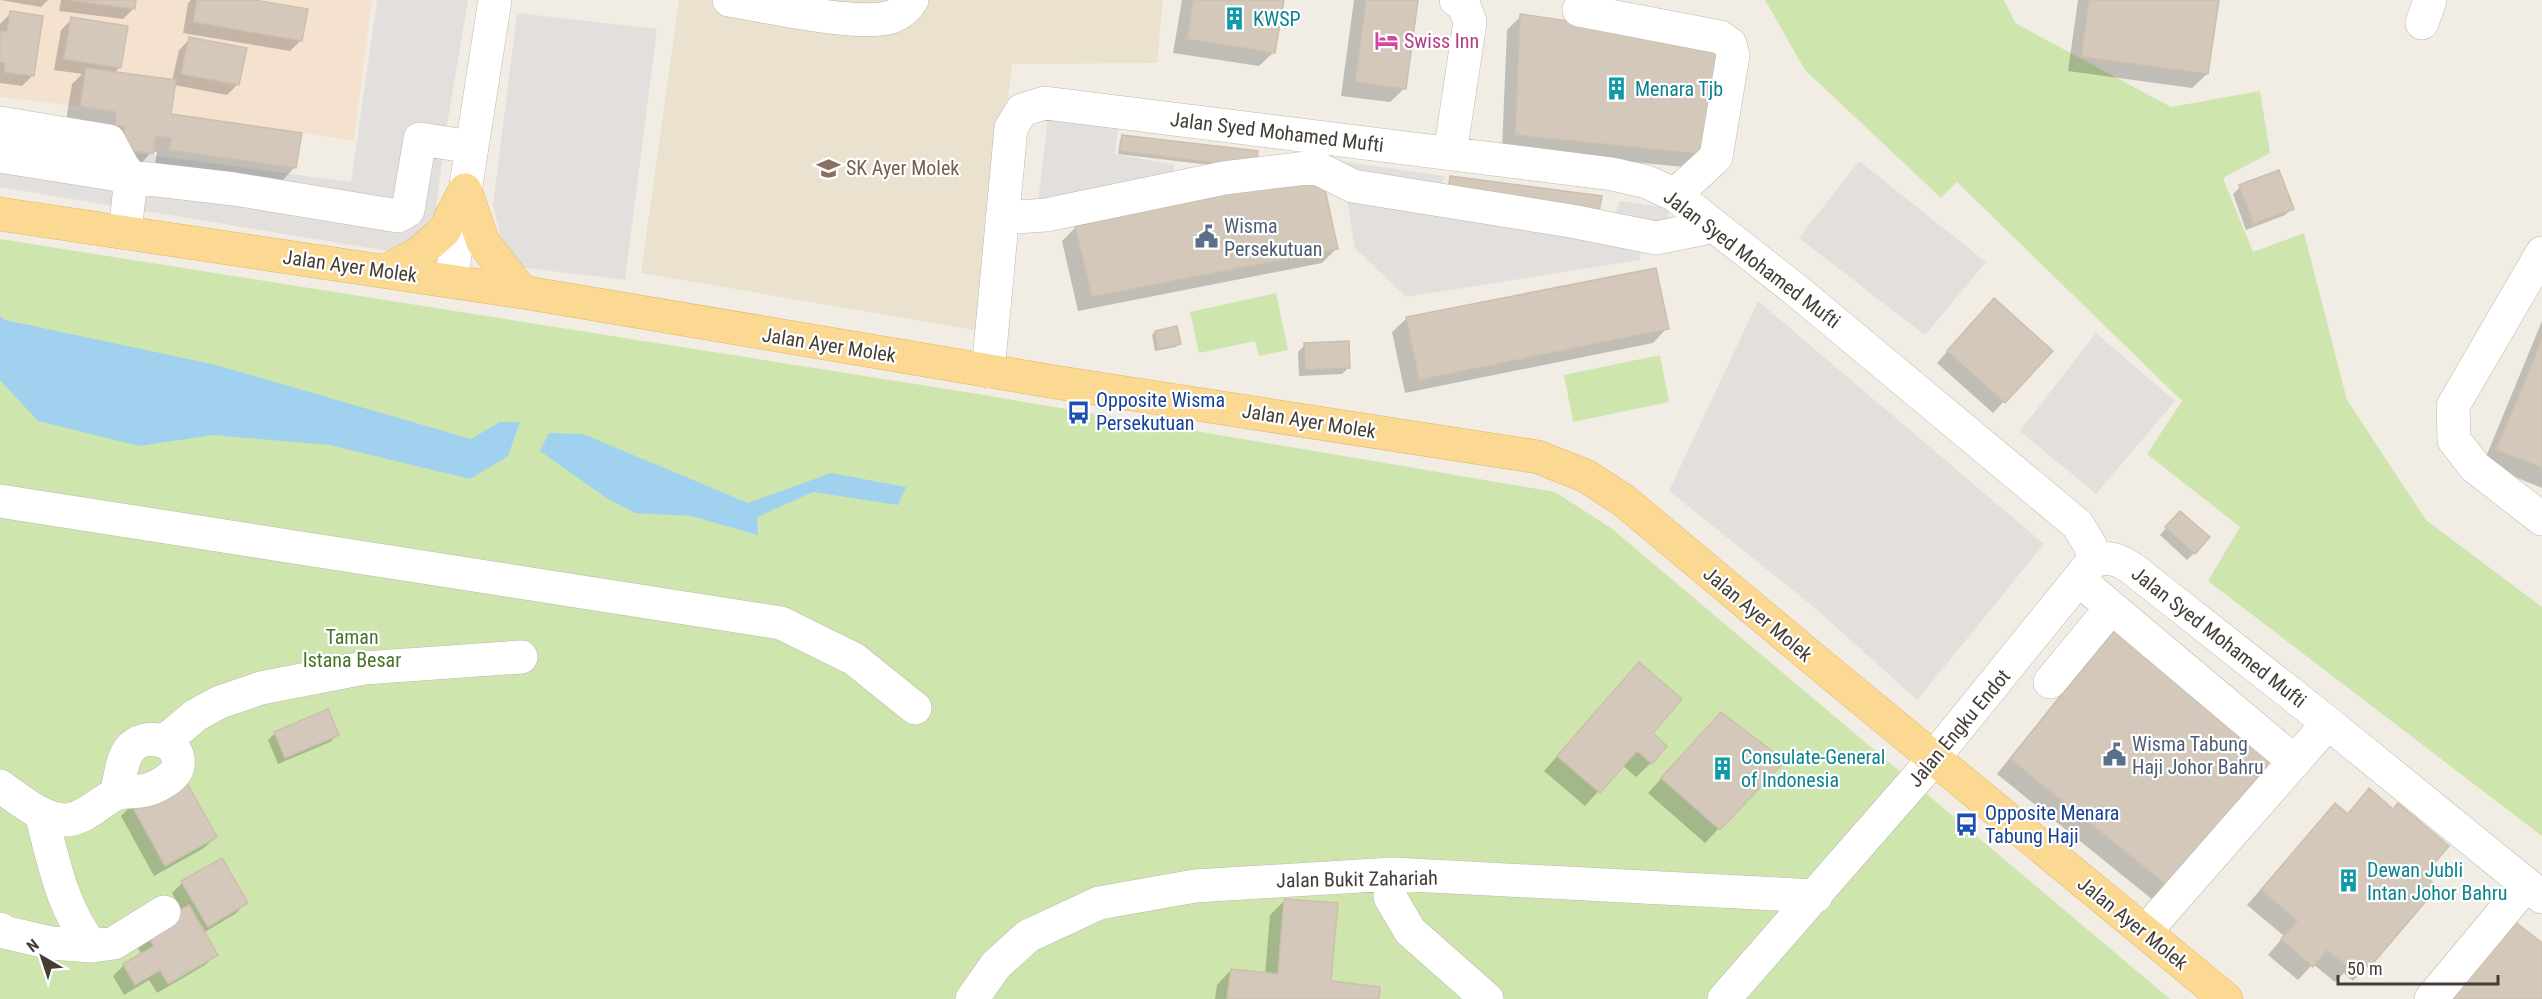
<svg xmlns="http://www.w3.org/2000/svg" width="2542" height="999" font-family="'Roboto Condensed',sans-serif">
<rect width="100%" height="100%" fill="#f1ede4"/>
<!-- commercial -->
<path fill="#f4e2cf" d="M0,0h372l-18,141 -52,-8 -302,-36z"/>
<!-- education -->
<path fill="#eae1ce" d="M679,0h484l-6,63 -145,1 -31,267 -340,-58z"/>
<!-- green -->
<path fill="#cee5ad" d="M1765,0h239l11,23 156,84 89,-16 10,62 -47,25 30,74 51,-19 43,167 79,120 116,87v229l-334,-255 32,-54 -93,-73 35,-53 -225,-219 -16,16 -136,-128z
M0,239l978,155 577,98 56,36 559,471h-2170z
M1276,293l12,57 -29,6 -4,-15 -56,12 -9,-41z
M1660,355l9,47 -96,20 -9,-47z"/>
<!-- parking -->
<path fill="#e2dfdc" d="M377,0h91l-24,143 -8,68 -20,26 -28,14 -388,-64v-76l106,38 245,33z
M517,13l140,16 -32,251 -106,-13 -18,-29 -8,-33z
M1048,117l70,11 -3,26 59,11 -3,20 -134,26z
M1319,158l125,18 -3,17 172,27 7,-19 49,7 -2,16h-28l1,36 -234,37 -51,-49 -9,-55z
M1859,161l127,101 -61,73 -126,-97z
M1758,301l286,243 -127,156 -102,-92 -146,-117z
M2096,333l79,68 -79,93 -76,-63z"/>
<!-- water -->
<path fill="#a0d1ee" d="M0,316l5,4 211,45 255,74 29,-17h20l-12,34 -38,23 -140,-34 -117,-10 -74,11 -101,-25 -38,-41z
M549,433l34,1 165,69 83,-30 75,14 -8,18 -85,-13 -56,25 1,18 -67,-19 -56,-3 -27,-14 -68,-48z"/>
<!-- shadow -->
<path fill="#0003" d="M0,0h48l-7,7z
M61,0h74l-1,8 -11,11 -64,-8z
M191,0h54l56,40 -11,11 -107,-18 5,-30z
M1182,0h100l-8,52 -15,14 -86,-13z
M1354,0h63l-12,88 -15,14 -49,-6z
M2078,0h140l-11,74 -15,14 -124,-17z
M11,13l22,62 -11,11 -22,-3v-59z
M1521,16l199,29 -26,123 -192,-19 5,-119z
M72,19l48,48 -6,6 58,8 7,-31 11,-11 48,45 -11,11 -53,-10 -5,31 126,51 -14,15 -126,-18 2,-12 -5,-1 -14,16 -72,-47 6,-36 10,-10 -28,-4 7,-40z
M1123,136l129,34 -134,-16 2,-14z
M2240,187l52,21 -7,7 -39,15 -13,-36z
M1076,227l260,22 -14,14 -244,48 -16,-70z
M1983,311l68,40 -58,62 -56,-50z
M1407,318l260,10 -14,15 -248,50 -13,-61z
M2542,321v167l-59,-24z
M1155,332l24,12 -3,3 -21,4 -3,-16z
M1305,345l44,22 -7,7 -43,2 -1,-24z
M2173,520l21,33 -7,7 -27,-25z
M2117,629l156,126 -120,145 -156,-126 105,-131z
M1639,664l11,69 1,30 -15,14 -14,-12 -37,41 -41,-35z
M1707,728l76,33 -78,82 -57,-50z
M275,733l62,2 -7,7 -52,22 -10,-24z
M2369,790l53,86 14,11 -83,94 -9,-8 -9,9 -22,-18 -15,16 -30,-25 16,-19 -37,-31 88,-100 11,10z
M132,805l83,32 -11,11 -50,28 -33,-60z
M182,883l64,20 -11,11 -32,19 13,22 -11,10 -48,28 -8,-13 -25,15 -11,-19 11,-11 18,-10 -7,-12 47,-32 -10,-18z
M1285,900l44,82 48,17h-162l2,-14 14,-15 34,4 5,-59z"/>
<!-- building -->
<path fill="#d3c8b9" stroke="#cdbfad" stroke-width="1.5" d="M69,0h67l-1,9z
M197,0h57l54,9 -6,32 -109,-19z
M1193,0h91l-9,53 -88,-14z
M1366,0h52l-12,89 -51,-7z
M2089,0h130l-11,74 -127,-17z
M10,11l33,5 -9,60 -30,-4 1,-9 -5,-1v-31l7,1z
M1520,14l201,30 -11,111 -195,-20z
M71,17l57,9 -7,42 -57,-9z
M189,37l58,11 -8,37 -58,-11z
M86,68l90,12 -5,34 131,19 -6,35 -127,-18 2,-12 -15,-2 -3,18 -31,-5 3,-22 -10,-2 1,-13 -36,-6z
M1122,135l136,16 -2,17 -136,-17z
M2279,170l15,39 -41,15 -14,-39z
M1321,171l17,78 -246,48 -17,-71z
M1450,176l152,20 -3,16 -151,-21z
M1656,268l13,61 -250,51 -13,-63z
M1994,298l59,53 -48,52 -58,-52z
M1177,326l4,18 -23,5 -3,-18z
M2542,339v129l-46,-18z
M2542,339v129l-46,-18z
M1349,341l1,27 -45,2 -1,-27z
M2180,511l30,26 -15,17 -30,-27z
M2117,627l158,128 -106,132 -159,-128z
M1639,662l43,37 -29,34 14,13 -15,18 -15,-13 -37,42 -43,-37z
M328,709l11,26 -54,23 -11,-26z
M1721,712l64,49 -65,69 -59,-52z
M183,776l34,61 -52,29 -34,-62z
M2369,788l24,21 5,-6 51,43 -25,29 14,12 -69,81 -11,-9 -8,10 -23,-19 -14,17 -32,-28 16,-18 -36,-31 74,-87 13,11z
M222,858l26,45 -40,24 -27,-46z
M1284,899l54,4 -7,78 49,6 -1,12h-152l4,-30 47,5z
M189,905l29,50 -50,29 -8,-14 -25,15 -12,-21 31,-18 -9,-15z
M2509,917l33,26v56h-100z"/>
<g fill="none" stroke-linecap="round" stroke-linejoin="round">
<defs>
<path id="minor" d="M729,0c36,6 130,27 162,17 9,-3 16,-9 21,-17
M1579,10l141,27 10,7 3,11 -17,102 -41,38
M2422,23l8,-23
M0,123l109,18 14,26 8,10 -6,56
M1450,154l20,-132 -7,-19 -7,-3
M0,156l131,21 103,12 164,27 10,-6 12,-71 52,8
M1002,218l44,-3 178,-37 91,-11 38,19 218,35 85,17 59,-12
M2542,253l-89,153 1,34 21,27 67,52
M451,281l44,-281
M988,371l23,-243 11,-18 23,-7 567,71 35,8 28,13 122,96 280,233 13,21 4,15
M0,501l781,122 73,36 61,49
M2094,560c17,-4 26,0 40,10l194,153 214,174
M2079,580l216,182
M2050,682l61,-74
M165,741l31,-26 24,-13 41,-14 103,-20 157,-11
M0,786c19,13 41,33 65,34 18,0 34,-17 49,-25 10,-5 22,-2 32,-5 9,-2 31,-13 32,-24 4,-26 -34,-36 -49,-16 -8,11 -9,31 -13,44
M41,813c12,46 21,96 51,133l22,-3 50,-31
M1393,874l-3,23 20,34 77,68
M0,929l4,3 47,11 41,3
M2145,932l183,-209
M972,999l24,-34 32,-29 71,-33 96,-17 198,-12 423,22
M1724,999l195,-223 175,-216
M2431,999l95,-114"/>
<path id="major" d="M465,190l18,52 39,50
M0,214l522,78 539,91 477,74 48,19 37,24 188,157 415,342
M385,271l33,-17 26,-23 21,-41"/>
</defs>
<!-- minor casing -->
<use href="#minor" stroke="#bfb7aa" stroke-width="34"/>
<!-- major casing -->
<use href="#major" stroke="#e0b563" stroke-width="34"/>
<!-- minor -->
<use href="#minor" stroke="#fff" stroke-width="33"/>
<!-- major -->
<use href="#major" stroke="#fcd993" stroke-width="33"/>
</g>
<!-- icons -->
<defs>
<symbol id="building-bare" viewBox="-9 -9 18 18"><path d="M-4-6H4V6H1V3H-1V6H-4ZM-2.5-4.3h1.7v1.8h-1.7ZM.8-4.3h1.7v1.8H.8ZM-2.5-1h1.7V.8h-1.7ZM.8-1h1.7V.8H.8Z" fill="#0f9aa8" stroke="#fff" stroke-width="2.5" paint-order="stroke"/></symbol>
<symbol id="hotel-bare" viewBox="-9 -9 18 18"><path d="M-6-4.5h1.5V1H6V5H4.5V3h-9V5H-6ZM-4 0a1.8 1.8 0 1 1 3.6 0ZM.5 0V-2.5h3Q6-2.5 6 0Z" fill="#d1479c" stroke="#fff" stroke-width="2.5" paint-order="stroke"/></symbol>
<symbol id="school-bare" viewBox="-9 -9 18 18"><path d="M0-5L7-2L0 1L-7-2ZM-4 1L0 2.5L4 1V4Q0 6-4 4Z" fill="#8d6e63" stroke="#fff" stroke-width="2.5" paint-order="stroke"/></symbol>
<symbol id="civic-bare" viewBox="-9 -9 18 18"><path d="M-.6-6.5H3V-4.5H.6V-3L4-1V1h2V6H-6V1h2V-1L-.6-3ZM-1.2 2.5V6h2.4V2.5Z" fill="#5c6f8a" stroke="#fff" stroke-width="2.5" paint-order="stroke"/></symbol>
<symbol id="bus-bare" viewBox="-9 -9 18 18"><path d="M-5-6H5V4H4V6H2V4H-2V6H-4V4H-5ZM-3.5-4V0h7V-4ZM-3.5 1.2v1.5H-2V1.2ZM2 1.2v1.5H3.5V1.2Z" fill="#1a4fb4" stroke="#fff" stroke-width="2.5" paint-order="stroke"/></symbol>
</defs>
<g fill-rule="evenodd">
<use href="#building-bare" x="1218" y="2" width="33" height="33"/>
<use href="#hotel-bare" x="1370" y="24" width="33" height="33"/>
<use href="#building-bare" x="1600" y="72" width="33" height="33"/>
<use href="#school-bare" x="812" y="152" width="33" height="33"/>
<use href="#civic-bare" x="1190" y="220" width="33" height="33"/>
<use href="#bus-bare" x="1062" y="396" width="33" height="33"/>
<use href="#civic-bare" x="2098" y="738" width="33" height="33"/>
<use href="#building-bare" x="1706" y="752" width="33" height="33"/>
<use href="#bus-bare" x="1950" y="808" width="33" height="33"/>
<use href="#building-bare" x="2332" y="864" width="33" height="33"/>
</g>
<g text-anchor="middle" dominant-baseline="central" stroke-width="4.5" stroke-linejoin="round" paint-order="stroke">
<!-- culture labels -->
<g font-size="20" fill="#0d838f" stroke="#fff" text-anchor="start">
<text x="1253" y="19">KWSP</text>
<text x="1635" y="89">Menara Tjb</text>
<text x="1741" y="757">Consulate-General<tspan x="1741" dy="23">of Indonesia</tspan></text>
<text x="2367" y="870">Dewan Jubli<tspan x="2367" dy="23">Intan Johor Bahru</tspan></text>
</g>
<!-- hotel labels -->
<g font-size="20" fill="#b23c85" stroke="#fff" text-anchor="start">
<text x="1404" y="41">Swiss Inn</text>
</g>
<!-- street labels -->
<g font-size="20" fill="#433d34" stroke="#fff">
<text transform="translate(1277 132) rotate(7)">Jalan Syed Mohamed Mufti</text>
<text transform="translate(1752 259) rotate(37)">Jalan Syed Mohamed Mufti</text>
<text transform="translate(350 266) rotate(8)">Jalan Ayer Molek</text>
<text transform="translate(829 345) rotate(9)">Jalan Ayer Molek</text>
<text transform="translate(1309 421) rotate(9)">Jalan Ayer Molek</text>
<text transform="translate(1758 614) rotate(40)">Jalan Ayer Molek</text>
<text transform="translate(2219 637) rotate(38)">Jalan Syed Mohamed Mufti</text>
<text transform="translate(1959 728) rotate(-50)">Jalan Engku Endot</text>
<text transform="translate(1357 879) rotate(-1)">Jalan Bukit Zahariah</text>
<text transform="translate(2133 923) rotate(39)">Jalan Ayer Molek</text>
</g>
<!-- education labels -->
<g font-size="20" fill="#785e54" stroke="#fff" text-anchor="start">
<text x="846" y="168">SK Ayer Molek</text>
</g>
<!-- service labels -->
<g font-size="20" fill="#4e5e75" stroke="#fff" text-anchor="start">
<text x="1224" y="226">Wisma<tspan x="1224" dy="23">Persekutuan</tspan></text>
<text x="2132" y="744">Wisma Tabung<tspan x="2132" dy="23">Haji Johor Bahru</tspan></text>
</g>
<!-- transit labels -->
<g font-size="20" fill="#164399" stroke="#fff" text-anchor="start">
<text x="1096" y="400">Opposite Wisma<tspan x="1096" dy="23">Persekutuan</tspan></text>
<text x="1985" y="813">Opposite Menara<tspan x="1985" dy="23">Tabung Haji</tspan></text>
</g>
<!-- park labels -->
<g font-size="20" fill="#487329" stroke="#fff">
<text x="352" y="637">Taman<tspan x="352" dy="23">Istana Besar</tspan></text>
</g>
</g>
<!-- north arrow -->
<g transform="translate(42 957) rotate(321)" stroke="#ffffff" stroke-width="4.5" paint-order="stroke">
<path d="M0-4.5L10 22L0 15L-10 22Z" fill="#433d34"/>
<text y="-9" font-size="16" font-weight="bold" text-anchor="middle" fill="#433d34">N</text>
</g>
<!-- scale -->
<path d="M2338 975v9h160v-9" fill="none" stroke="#433d34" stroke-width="3"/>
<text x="2347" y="975" font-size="18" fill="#433d34" stroke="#ffffff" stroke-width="4.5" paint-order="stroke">50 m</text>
</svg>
